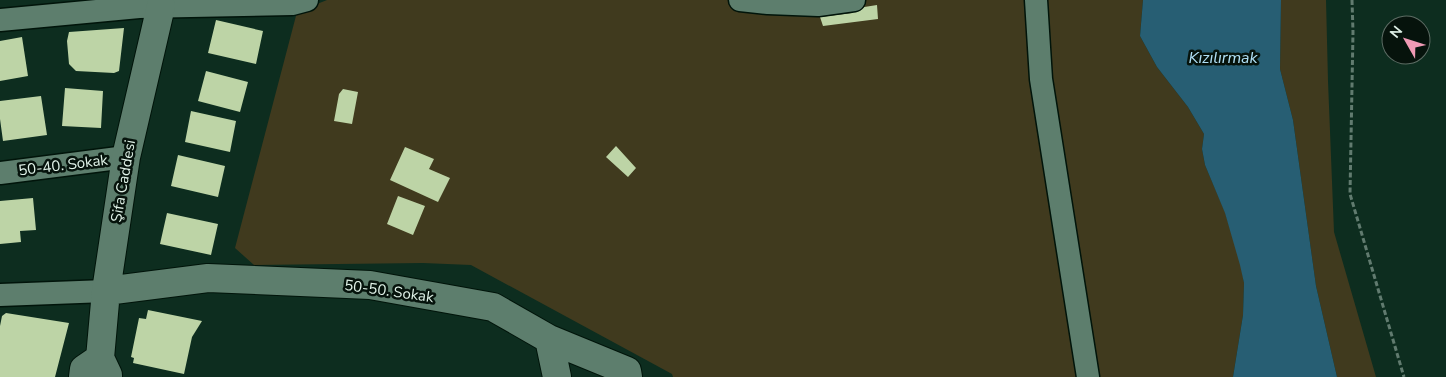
<svg xmlns="http://www.w3.org/2000/svg" width="1446" height="377" font-family="'Nunito Sans',sans-serif">
<rect width="100%" height="100%" fill="#0d2d1f"/>
<!-- green -->
<path fill="#403a1e" d="M327,0h816l-3,36 17,31 31,40 16,27 -2,15 3,16 20,47 16,53 3,18 -1,32 -10,62h-560l-1,-3 -201,-109 -48,-2 -169,2 -19,-17 62,-236z
M1281,0h45l2,81 6,151 42,145h-39l-21,-91 -23,-166 -13,-51z"/>
<!-- water -->
<path fill="#275e73" d="M1143,0h138l-1,69 13,51 23,166 21,91h-104l10,-62 1,-32 -4,-18 -15,-52 -20,-48 -3,-16 2,-15 -16,-27 -31,-40 -17,-31z"/>
<!-- building -->
<path fill="#bdd4a6" d="M877,5l1,14 -55,7 -3,-9 32,-4 6,-5z
M216,20l47,11 -7,33 -48,-11z
M124,28l-5,43 -5,2 -38,-2 -7,-7 -2,-23 2,-9z
M22,37l6,39 -28,5v-40z
M206,71l42,11 -8,30 -42,-11z
M65,88l38,3 -2,37 -39,-2z
M343,89l15,3 -6,32 -18,-3 5,-27z
M41,96l6,39 -44,6 -3,-22v-18z
M191,111l45,10 -6,31 -45,-10z
M616,146l20,22 -8,9 -22,-20z
M405,147l29,12 -5,10 21,9 -12,24 -48,-22z
M178,155l47,11 -7,31 -47,-11z
M398,196l27,10 -12,29 -26,-11z
M33,198l3,32 -16,1 1,11 -21,2v-43z
M167,213l51,11 -7,31 -51,-11z
M148,310l54,11 -10,16 -8,37 -51,-11 1,-5 -3,-1 8,-39 7,1z
M6,313l63,10 -14,54h-55v-51l2,-10z"/>
<g fill="none" stroke-linecap="round" stroke-linejoin="round">
<defs>
<path id="minor" d="M740,0l28,3 50,2 36,-5
M1036,0l5,79 47,298
M0,20l139,-13 153,-3 15,-4
M0,173l126,-16
M0,295l106,-4"/>
<path id="tertiary" d="M106,291l102,-13 162,7 123,22 56,32 78,32 1,6
M549,339l8,38
M83,377l1,-8 16,-11
M108,377v-2l-8,-17 6,-67 20,-134 35,-151"/>
</defs>
<!-- minor casing -->
<use href="#minor" stroke="#00140a" stroke-width="25"/>
<!-- tertiary casing -->
<use href="#tertiary" stroke="#00140a" stroke-width="30"/>
<!-- path -->
<path stroke="#617b6f" stroke-width="3" stroke-dasharray="5 2.5" stroke-linecap="butt" d="M1352,0l1,32 -3,162 54,183"/>
<!-- minor -->
<use href="#minor" stroke="#5d7e6d" stroke-width="22"/>
<!-- tertiary -->
<use href="#tertiary" stroke="#5d7e6d" stroke-width="28"/>
</g>
<g text-anchor="middle" dominant-baseline="central" stroke-width="5" stroke-linejoin="round" paint-order="stroke">
<!-- street labels -->
<g font-size="15" fill="#e0f2e8" stroke="#06130c">
<text transform="translate(63 165) rotate(-7)">50-40. Sokak</text>
<text transform="translate(123 181) rotate(-80)">Şifa Caddesi</text>
<text transform="translate(389 291) rotate(8)">50-50. Sokak</text>
</g>
<!-- water labels -->
<g font-size="16" font-style="italic" fill="#b0e0f6" stroke="#06130c">
<text x="1223" y="58">Kızılırmak</text>
</g>
</g>
<!-- north arrow -->
<g transform="translate(1406 40) rotate(309)"><circle r="24" fill="#06130c" stroke="#5d6c64"/>
<path d="M0-4L9 19L0 12L-9 19Z" fill="#f09ab5"/>
<text y="-8" font-size="14" font-weight="bold" text-anchor="middle" fill="#e0f2e8">N</text>
</g>
</svg>
